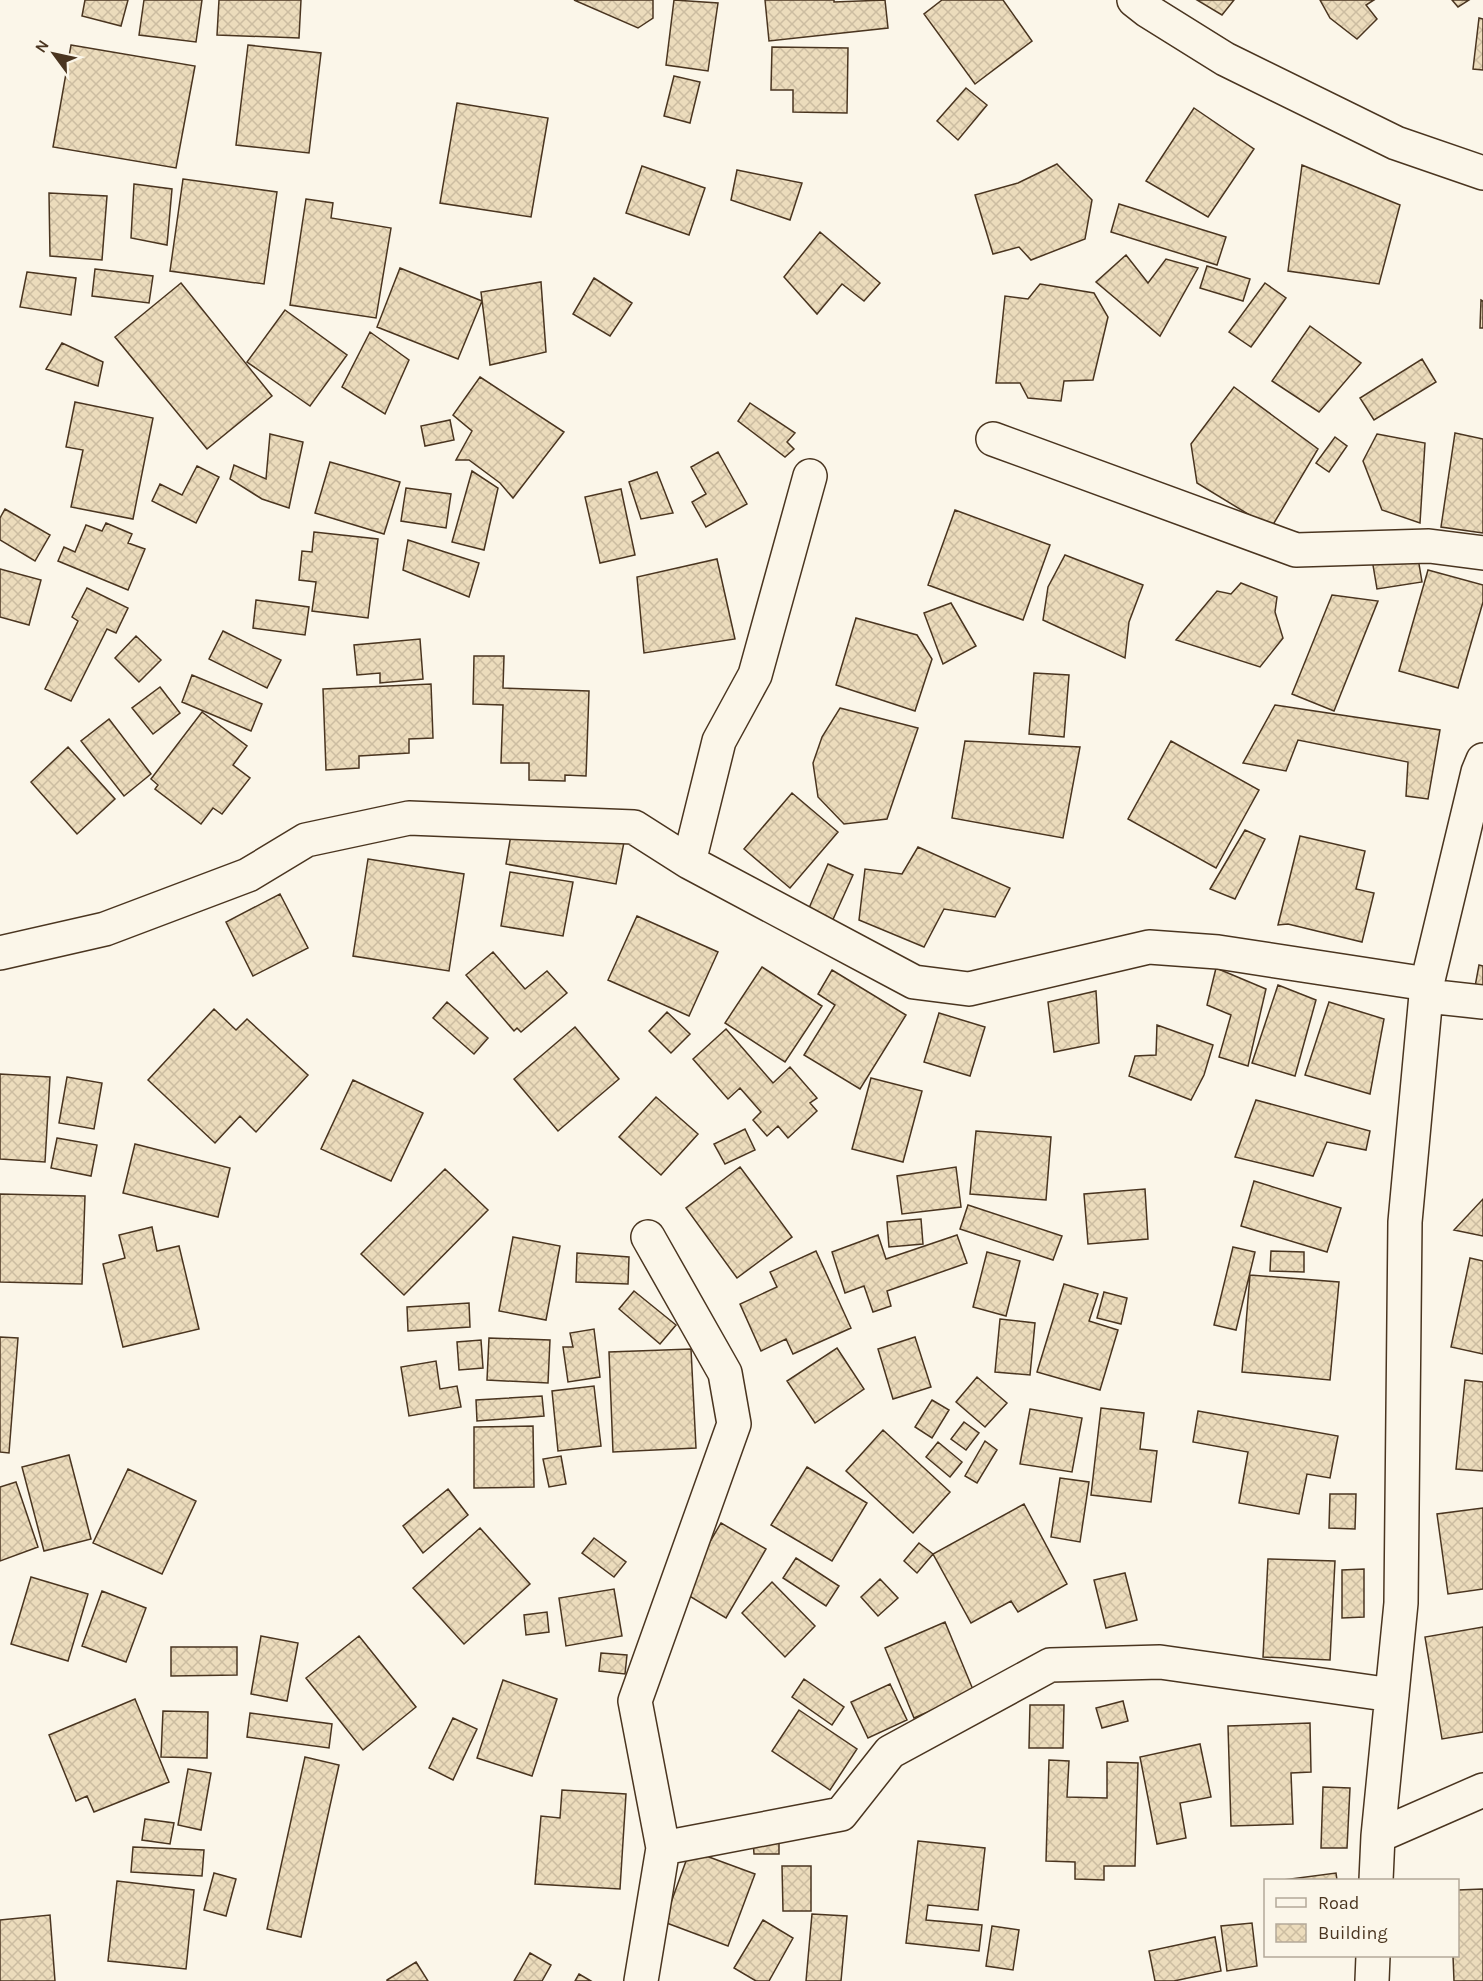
<svg xmlns="http://www.w3.org/2000/svg" width="1483" height="1981" font-family="Karla,sans-serif">
<defs>
<pattern id="building-cross-hatch" width="8" height="8" patternUnits="userSpaceOnUse" patternTransform="scale(1.5)"><rect width="8" height="8" fill="#ecdcbc"/><path d="M0 0l8 8M0 8l8-8" fill="none" stroke="#ccbda1"/></pattern>
</defs>
<rect width="100%" height="100%" fill="#fbf6e9"/>
<!-- building -->
<path fill="url(#building-cross-hatch)" stroke="#4a3520" stroke-width="1.5" d="M85,0h43l-7,26 -39,-10z
M144,0h58l-6,42 -57,-7z
M219,0h82l-2,38 -82,-3z
M574,0h79v18l-15,10z
M674,0l44,3 -10,68 -42,-6z
M765,0h69v2l51,-2 3,28 -119,13z
M942,0h61l29,41 -57,43 -51,-70z
M1197,0h37l-12,15z
M1320,0h54l-8,5 11,14 -20,20 -27,-21z
M1452,0h17l-11,7z
M1479,18l4,1v51l-10,-1z
M71,45l124,21 -19,102 -123,-21z
M248,45l73,8 -12,100 -73,-8z
M772,47l76,1 -1,65 -54,-1v-22h-22z
M674,76l26,6 -10,41 -26,-7z
M966,88l21,17 -29,35 -21,-19z
M457,103l91,15 -17,99 -91,-14z
M1194,108l60,41 -46,68 -62,-36z
M1057,164l35,36 -7,39 -54,21 -12,-13 -26,7 -18,-59 43,-12z
M1302,165l98,40 -21,79 -91,-13z
M642,166l63,22 -16,47 -63,-22z
M737,170l65,13 -12,37 -59,-20z
M183,179l94,13 -13,92 -94,-13z
M134,184l38,5 -5,56 -36,-7z
M49,193l58,3 -5,64 -52,-4z
M306,199l27,4 -2,15 60,10 -15,90 -86,-13z
M1119,204l107,33 -9,28 -106,-33z
M820,232l60,51 -16,18 -22,-17 -25,30 -33,-37z
M1126,255l22,28 18,-24 32,9 -38,68 -64,-54z
M1207,266l43,13 -7,22 -43,-13z
M400,268l82,33 -24,58 -81,-32z
M95,269l58,7 -4,27 -57,-7z
M27,272l49,6 -5,37 -51,-8z
M594,278l38,25 -22,33 -37,-22z
M541,282l5,70 -56,13 -9,-73z
M181,283l91,113 -65,53 -92,-112z
M1265,283l21,15 -35,49 -22,-15z
M1040,284l54,9 14,24 -15,63 -29,1 -3,20 -33,-3 -8,-15h-24l9,-87 23,3z
M1481,300l2,1v27h-3z
M285,310l62,45 -37,51 -63,-44z
M1310,326l51,37 -42,49 -47,-31z
M370,332l39,28 -24,54 -43,-27z
M62,343l41,19 -5,24 -52,-17z
M1422,359l14,23 -62,38 -14,-22z
M480,377l84,55 -51,66 -13,-15 -31,-23h-13l16,-29 -19,-16z
M1234,387l84,62 -47,79 -74,-45 -6,-39z
M75,402l78,16 -20,101 -62,-12 12,-57 -17,-3z
M750,403l45,30 -8,9 7,7 -9,8 -47,-36z
M450,420l4,20 -29,6 -4,-20z
M1455,433l28,6v94l-42,-6z
M270,434l33,8 -14,66 -27,-9 -32,-20 4,-14 32,14z
M1377,434l48,9 -5,80 -38,-13 -19,-49z
M1335,437l12,9 -18,26 -13,-9z
M718,452l29,52 -41,23 -14,-25 14,-8 -15,-27z
M330,462l70,20 -16,52 -69,-21z
M197,466l22,11 -23,46 -44,-22 8,-17 22,11z
M472,471l26,17 -14,62 -32,-8z
M657,472l16,41 -32,6 -12,-37z
M406,488l45,6 -5,34 -45,-7z
M621,489l14,66 -35,8 -15,-66z
M5,509l45,26 -15,26 -35,-21v-22z
M955,510l95,35 -27,75 -95,-35z
M106,523l26,11 -4,9 17,6 -17,41 -70,-29 6,-14 11,5 11,-27 16,6z
M314,532l64,7 -10,79 -56,-7 4,-29 -17,-2 3,-29 10,1z
M408,540l71,23 -10,34 -66,-27z
M1417,552l5,30 -45,7 -5,-30z
M1065,555l78,30 -14,37 -4,36 -82,-38 5,-33z
M717,559l18,80 -91,14 -7,-76z
M0,569l41,11 -12,45 -29,-8z
M1428,570l55,15v17l-25,86 -59,-17z
M1241,583l36,14 -2,15 8,26 -23,29 -84,-27 41,-49 14,3z
M87,588l41,20 -12,25 -9,-4 -36,72 -26,-12 33,-68 -6,-4z
M1332,595l46,6 -44,110 -42,-17z
M256,600l53,7 -4,28 -52,-7z
M951,603l25,43 -33,18 -19,-51z
M856,618l61,17 15,24 -17,52 -79,-26z
M223,631l58,29 -14,28 -58,-29z
M136,636l25,24 -22,22 -24,-24z
M420,639l3,40 -43,4v-10l-23,2 -3,-30z
M474,656h30l-1,32 86,3 -3,85 -21,-1v6l-36,-1v-17h-28l2,-58 -30,-1z
M1034,673l35,2 -5,62 -35,-3z
M192,675l70,29 -11,27 -69,-29z
M431,684l2,54 -24,1v14l-50,3v12l-33,2 -3,-81z
M160,687l20,26 -27,21 -21,-26z
M1275,705l165,25 -12,69 -22,-3 2,-34 -110,-22 -12,31 -43,-8z
M840,708l78,20 -31,91 -43,5 -26,-27 -5,-34 9,-26z
M202,712l45,34 -14,19 17,13 -28,36 -9,-6 -12,16 -46,-35 3,-4 -7,-6z
M109,719l42,55 -27,22 -43,-55z
M965,741l115,6 -17,91 -111,-20z
M1171,741l88,49 -43,78 -88,-49z
M68,747l47,52 -38,35 -46,-52z
M792,793l46,39 -48,56 -46,-39z
M513,823l111,19 -8,42 -110,-20z
M1245,830l20,9 -30,60 -25,-10z
M1300,836l65,15 -9,38 18,4 -12,49 -74,-18 -10,1z
M918,847l92,41 -15,29 -51,-8 -20,38 -65,-27 6,-51 37,5z
M368,859l96,15 -15,97 -96,-15z
M828,864l25,11 -23,51 -24,-11z
M510,872l63,10 -10,54 -62,-10z
M280,894l28,54 -55,28 -27,-54z
M637,916l81,36 -29,64 -81,-36z
M493,952l32,37 22,-18 20,22 -46,39 -4,-4 -3,3 -48,-56z
M1479,965l4,1v27l-9,-1z
M762,967l60,39 -37,56 -60,-39z
M1216,968l50,21 -18,77 -29,-9 12,-42 -24,-10z
M832,970l74,45 -46,74 -56,-34 31,-50 -17,-11z
M1278,985l38,15 -21,76 -43,-13z
M1096,991l3,52 -45,9 -6,-50z
M447,1002l41,36 -14,16 -41,-36z
M1329,1002l55,17 -14,75 -65,-19z
M214,1009l22,21 11,-11 61,56 -52,57 -16,-16 -25,27 -67,-63z
M667,1012l23,22 -19,19 -22,-22z
M939,1013l46,14 -15,49 -46,-14z
M1157,1025l56,20 -9,30 -13,25 -62,-24 6,-20 21,-1z
M575,1027l44,52 -61,52 -44,-52z
M726,1029l47,54 17,-16 27,31 -7,5 7,8 -29,27 -10,-12 -11,10 -14,-16 8,-8 -21,-24 -12,11 -35,-40z
M0,1074l50,3 -5,85 -45,-3z
M67,1077l35,6 -8,46 -35,-6z
M871,1078l51,13 -19,71 -51,-13z
M353,1080l70,33 -32,68 -70,-32z
M656,1097l42,37 -37,41 -42,-38z
M1256,1100l114,31 -4,19 -39,-8 -14,34 -78,-19z
M745,1129l10,21 -30,14 -11,-20z
M976,1131l75,6 -5,63 -76,-6z
M57,1138l40,7 -6,31 -40,-8z
M135,1144l95,24 -12,49 -95,-24z
M740,1167l52,70 -55,41 -51,-70z
M956,1167l5,40 -59,7 -5,-38z
M445,1169l43,41 -84,85 -43,-41z
M1254,1181l87,27 -14,44 -86,-26z
M1145,1189l3,50 -60,5 -4,-50z
M0,1194l85,2 -3,88 -82,-2z
M1483,1199v37l-29,-6z
M968,1205l94,31 -9,24 -93,-31z
M921,1219l2,25 -34,3 -2,-25z
M152,1227l5,24 22,-5 20,83 -76,18 -20,-83 22,-6 -6,-23z
M878,1235l8,24 71,-24 10,28 -80,28 4,15 -18,6 -9,-26 -19,7 -13,-41z
M513,1237l47,9 -14,74 -47,-9z
M1233,1247l22,5 -19,78 -22,-5z
M816,1251l35,77 -58,26 -7,-15 -25,12 -21,-47 37,-17 -7,-15z
M1271,1251l33,1v20l-34,-1z
M987,1252l33,9 -14,55 -33,-9z
M577,1253l52,4 -1,27 -52,-2z
M1470,1258l13,3v93l-32,-7z
M1250,1275l89,7 -9,98 -88,-8z
M1064,1284l34,10 -9,27 29,9 -18,60 -63,-18z
M634,1291l42,34 -16,19 -41,-35z
M1104,1292l23,6 -6,26 -24,-6z
M469,1303l1,24 -62,4 -1,-24z
M1000,1319l35,4 -5,52 -35,-3z
M594,1329l6,48 -32,5 -5,-35h10l-3,-14z
M0,1337l18,1 -9,115 -9,-1z
M915,1337l16,50 -38,12 -15,-50z
M489,1338l61,2 -2,43 -61,-3z
M481,1340l2,28 -24,2 -2,-28z
M837,1348l27,41 -49,34 -28,-42z
M691,1349l5,99 -83,4 -4,-100z
M436,1361l4,28 17,-3 4,21 -52,9 -8,-49z
M977,1377l30,26 -22,24 -29,-25z
M1465,1380l18,2v89l-27,-2z
M594,1386l7,60 -43,5 -6,-60z
M542,1396l2,20 -67,5 -1,-21z
M932,1400l17,10 -17,28 -17,-11z
M1101,1408l43,5 -4,36 17,2 -6,51 -60,-7z
M1030,1409l52,9 -10,54 -52,-8z
M1198,1411l140,25 -8,42 -23,-4 -8,40 -60,-11 9,-51 -55,-10z
M964,1422l15,11 -13,17 -15,-11z
M533,1426l1,61 -60,1v-61z
M883,1430l67,62 -37,41 -67,-62z
M985,1441l12,9 -20,33 -12,-7z
M938,1442l24,20 -12,15 -24,-20z
M69,1455l22,84 -47,12 -22,-84z
M561,1456l5,28 -17,3 -6,-28z
M807,1467l60,36 -35,58 -61,-36z
M128,1469l68,32 -34,73 -69,-31z
M1060,1478l29,4 -9,60 -29,-5z
M16,1482l22,65 -38,14v-74z
M448,1489l20,26 -45,38 -20,-27z
M1330,1494h26l-1,35 -26,-1z
M1024,1504l43,80 -49,28 -7,-11 -40,22 -38,-69z
M1483,1508v81l-35,5 -11,-80z
M721,1523l45,26 -40,69 -45,-27z
M480,1528l50,56 -66,60 -51,-56z
M594,1538l32,24 -12,15 -32,-24z
M919,1543l14,11 -16,19 -13,-12z
M796,1558l43,28 -13,20 -43,-28z
M1268,1559l67,2 -5,99 -67,-3z
M1364,1569v48l-22,1v-48z
M1125,1573l12,47 -31,8 -12,-48z
M31,1577l57,17 -20,67 -57,-17z
M880,1579l18,19 -20,18 -17,-19z
M772,1582l43,44 -30,31 -43,-44z
M614,1589l8,47 -56,10 -7,-48z
M102,1591l44,17 -20,54 -44,-16z
M547,1612l2,20 -23,3 -2,-20z
M945,1622l29,70 -60,26 -29,-70z
M1483,1627v105l-41,7 -17,-102z
M261,1636l37,7 -11,58 -36,-7z
M359,1636l57,71 -53,43 -57,-72z
M171,1647h66v28l-66,1z
M601,1653l26,2 -2,19 -26,-3z
M804,1679l40,28 -12,18 -40,-28z
M503,1680l54,19 -25,77 -55,-18z
M890,1684l17,36 -39,18 -17,-36z
M135,1699l34,83 -75,30 -7,-16 -11,5 -27,-66z
M1123,1701l5,20 -26,7 -6,-20z
M1030,1705h34l-1,43h-34z
M799,1710l58,39 -27,41 -58,-39z
M163,1711l45,1 -1,46 -46,-1z
M250,1713l82,11 -3,24 -82,-11z
M453,1718l24,11 -24,51 -24,-12z
M1310,1723l1,49 -20,1 2,51 -62,2 -3,-100z
M1200,1744l11,53 -31,6 6,35 -29,6 -17,-87z
M305,1757l34,8 -38,172 -34,-8z
M1049,1760l20,1 -2,36 40,1v-36l31,1 -3,103h-31v14l-29,-1v-17l-29,-1z
M188,1769l23,4 -10,57 -23,-5z
M1323,1787l27,1 -3,60h-26z
M562,1790l64,4 -6,95 -85,-5 6,-68 19,2z
M145,1819l29,4 -4,21 -28,-4z
M753,1841h26v13h-25z
M918,1841l67,7 -7,62 -50,-5 -2,15 56,5 -3,26 -73,-8z
M133,1847l71,3 -2,26 -71,-4z
M690,1850l65,24 -27,72 -64,-24z
M782,1866h29v45h-28z
M214,1873l22,6 -10,37 -22,-6z
M1336,1873l1,7h-54z
M117,1881l77,9 -8,79 -78,-8z
M1483,1889v92h-29l-1,-25h5v-66z
M812,1914l35,2 -6,65h-35z
M50,1915l5,66h-55v-61z
M763,1920l30,18 -24,43h-13l-22,-13z
M1252,1923l5,43 -30,5 -6,-45z
M992,1926l27,4 -6,40 -27,-4z
M1215,1937l6,34 -47,10h-19l-6,-30z
M530,1953l21,12 -9,16h-28z
M416,1962l12,19h-41v-1z
M579,1974l12,7h-16z"/>
<g fill="none" stroke-linecap="round" stroke-linejoin="round">
<defs>
<path id="street" d="M1134,0l14,11 77,48 171,84 87,30
M993,439l303,111 133,-4 54,7
M689,862l30,-121 36,-66 55,-199
M0,953l105,-24 143,-54 58,-35 103,-22 225,9 55,35 225,120 55,7 180,-42 69,5 209,32
M1427,996l56,6
M1378,1836l105,-46
M663,1848l178,-34 49,-62 160,-87 110,-3 232,33
M1376,1880l2,-44 23,-233 4,-381 22,-238 51,-212 5,-12
M641,1981l22,-133 -28,-147 99,-277 -9,-51 -77,-136
M1372,1981l1,-25"/>
</defs>
<!-- street casing -->
<use href="#street" stroke="#4a3520" stroke-width="36"/>
<!-- street -->
<use href="#street" stroke="#fbf6e9" stroke-width="33"/>
</g>
<!-- legend -->
<rect x="1264" y="1879" width="195" height="78" fill="#fbf6e9" stroke="#b4a999" stroke-width="1.5"/>
<rect x="1276" y="1898" width="30" height="9" fill="#fbf6e9" stroke="#b4a999" stroke-width="1.5"/>
<text x="1318" y="1909" font-size="18" fill="#4a3520">Road</text>
<rect x="1276" y="1924" width="30" height="18" fill="url(#building-cross-hatch)" stroke="#b4a999" stroke-width="1.5"/>
<text x="1318" y="1939" font-size="18" fill="#4a3520">Building</text>
<!-- north arrow -->
<g transform="translate(54 54) rotate(303)" stroke="#fbf6e9" stroke-width="4.5" paint-order="stroke">
<path d="M0-4.5L10 22L0 15L-10 22Z" fill="#4a3520"/>
<text y="-9" font-size="16" font-weight="bold" text-anchor="middle" fill="#4a3520">N</text>
</g>
</svg>
